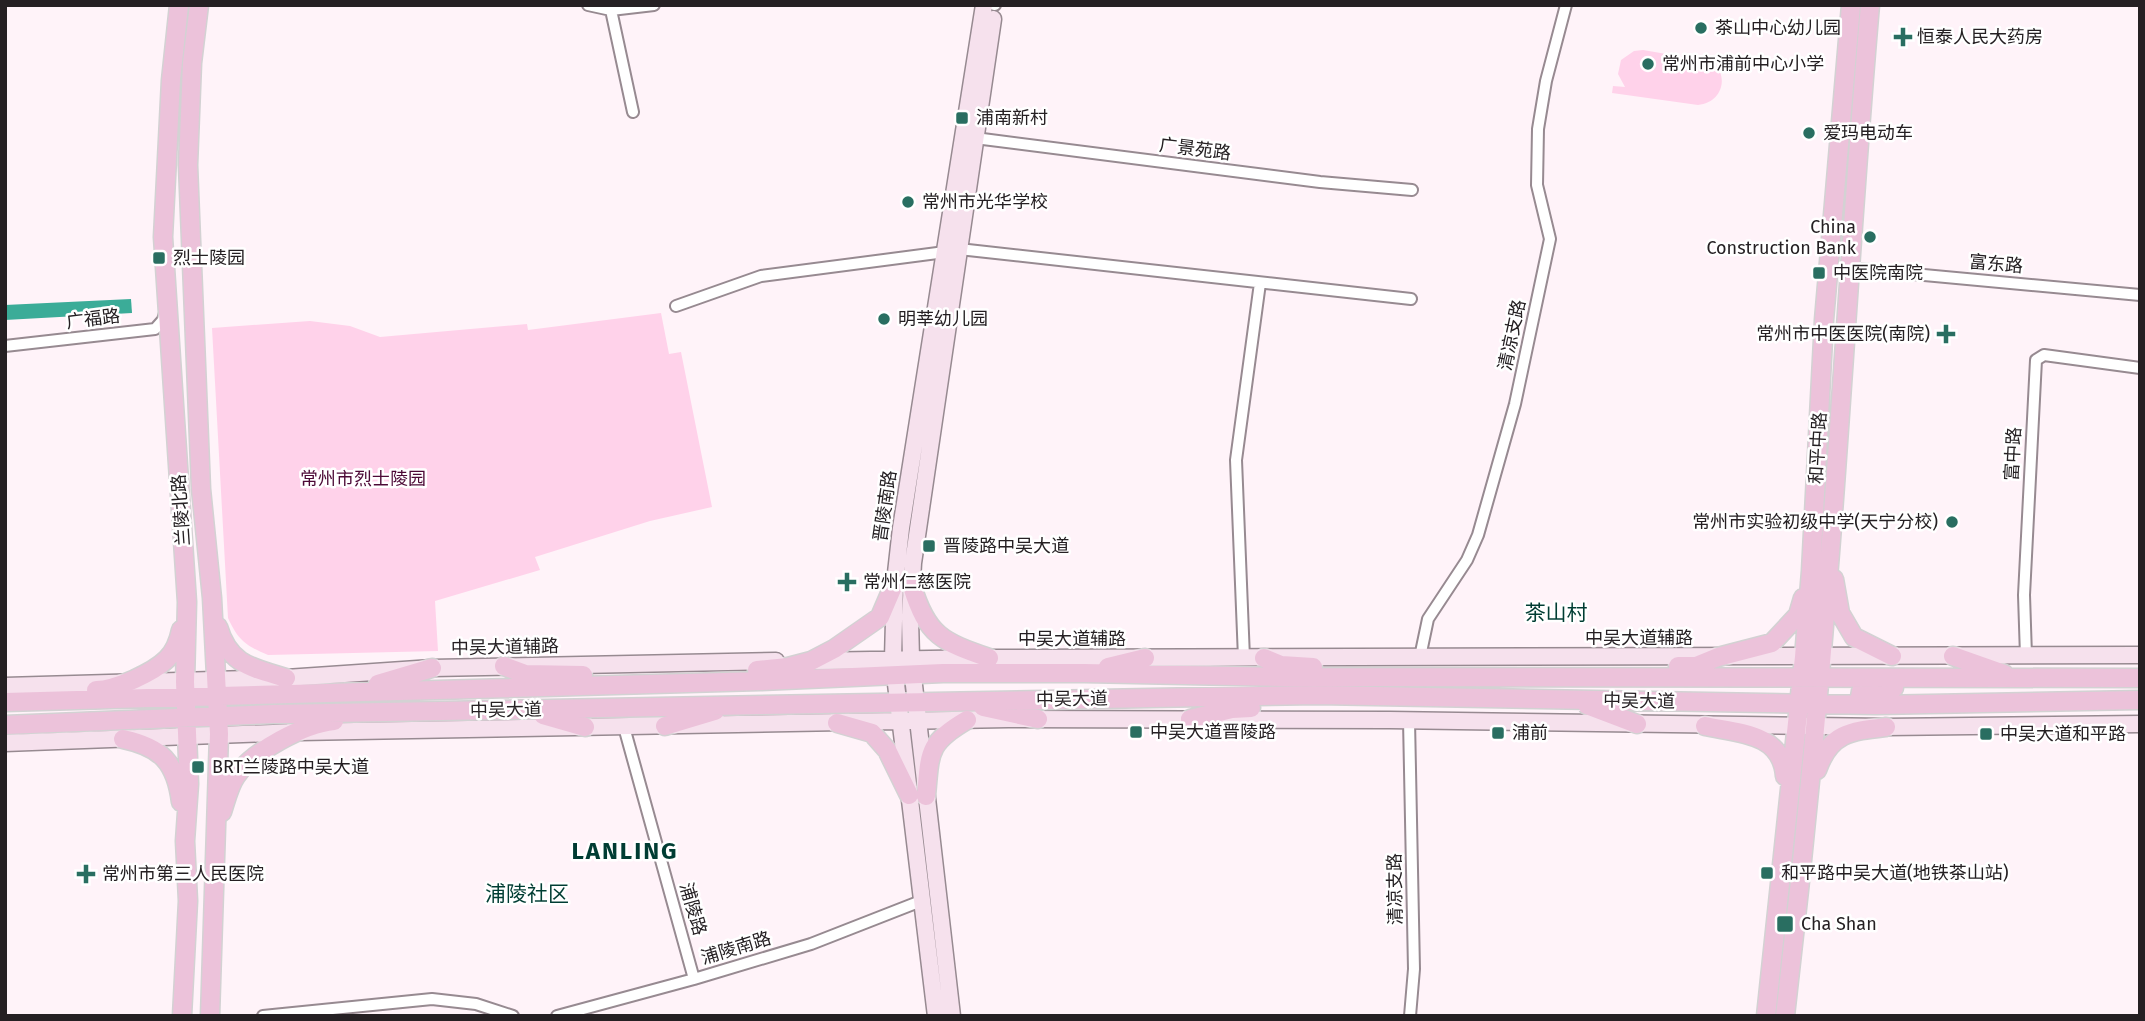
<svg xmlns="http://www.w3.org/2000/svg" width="2145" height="1021" font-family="'Fira Sans','Noto Sans SC',sans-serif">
<rect width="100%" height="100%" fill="#fff3f9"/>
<!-- green -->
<path fill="#ffd2ea" d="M1643,50l70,12c17,16 8,41 -15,43l-86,-12 1,-7 12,1 -7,-13 3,-14 13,-9z
M661,313l8,41 12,-2 31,155 -62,14 -115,36 5,13 -105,31 3,50 -170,4c-22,-9 -30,-15 -40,-37l-16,-290 98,-7 40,5 30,11 147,-13 1,6z"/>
<!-- water -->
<path fill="#3bac98" d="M131,299l1,14 -127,7v-15z"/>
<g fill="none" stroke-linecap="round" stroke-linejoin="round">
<defs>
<path id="minor" d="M588,5l23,5 43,-5
M994,5h1
M611,10l22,102
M975,138l345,44 92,8
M959,249l452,50
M1849,268l291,27
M676,306l85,-30 184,-24
M5,346l150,-17 8,-9 2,-7
M2026,656l-2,-61 12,-235 8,-5 96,13
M1420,657l8,-38 39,-59 11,-25 37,-131 35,-165 -13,-54 1,-56 8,-48 20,-76
M1244,658l-8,-198 24,-177
M1409,720l5,249 -4,47
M624,727l70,252
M263,1016l169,-17 44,5 37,12
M557,1016l137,-37 117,-35 110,-43"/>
<path id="secondary" d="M812,661l177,-3 1151,-3
M5,686l281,-8 146,-10 344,-7
M5,743l294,-11 709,-13 382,1 496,7 254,-3
M936,1016l-43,-357 2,-77 6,-54 83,-523
M952,1016l-41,-357 -1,-41 3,-55 80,-544"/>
<path id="primary" d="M179,5l-8,75 -8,157 24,365 -2,80 4,102 -4,57 3,60 -6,115
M199,5l-7,58 -4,102 13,324 11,109 7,136 -9,282
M1834,579l6,34 14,24 38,19
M912,586c15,50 31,56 77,72
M218,627c11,38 35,41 68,51
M1953,656l51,18
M1264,658l17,7 32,2
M504,666l21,8 58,1
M1678,666h18l22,-9 54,-14 26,-28 5,-17
M1108,667l37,-9
M757,670l31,-3 23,-6 23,-12 46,-32 15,-35
M378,684l54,-16
M96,690c19,0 57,-17 71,-31 8,-8 12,-19 14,-29
M5,702l755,-21 183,-8h141l201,4 855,1
M1587,705l50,19
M1876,705l-16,-8 1,-6 33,-3
M983,707l55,12
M543,715l42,12
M1190,719l42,-10 19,-1
M837,723l35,10 15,17 22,45
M5,725l268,-11 1045,-19 558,10 264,-5
M665,726l50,-15
M1705,726c34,7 77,7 80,50
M123,739c38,8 53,23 58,63
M1817,770c13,-37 33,-39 69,-43
M926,796c4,-43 1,-53 41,-76
M222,812c4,-12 7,-26 14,-36 17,-25 68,-52 98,-55
M1766,1016l38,-359 7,-86 13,-251 27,-315
M1785,1016c18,-154 33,-308 45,-463 14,-182 24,-365 40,-548"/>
</defs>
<!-- minor casing -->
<use href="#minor" stroke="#978a91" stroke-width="14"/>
<!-- secondary casing -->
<use href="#secondary" stroke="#978a91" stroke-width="19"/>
<!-- primary casing -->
<use href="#primary" stroke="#d3d2d3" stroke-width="21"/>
<!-- minor -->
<use href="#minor" stroke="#fff" stroke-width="10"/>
<!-- secondary -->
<use href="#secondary" stroke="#f6e1ed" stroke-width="16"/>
<!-- primary -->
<use href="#primary" stroke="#ecc2da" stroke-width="18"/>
</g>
<!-- markers -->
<g fill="#296e61" stroke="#fff" stroke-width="2.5">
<circle cx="1701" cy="28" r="7"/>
<path d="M1899.5 26.5h7v7h7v7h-7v7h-7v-7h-7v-7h7z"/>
<circle cx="1648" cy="64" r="7"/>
<rect x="955" y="111" width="14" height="14" rx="3.5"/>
<circle cx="1809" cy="133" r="7"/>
<circle cx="908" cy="202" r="7"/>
<circle cx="1870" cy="237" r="7"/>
<rect x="152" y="251" width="14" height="14" rx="3.5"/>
<rect x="1812" y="266" width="14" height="14" rx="3.5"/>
<circle cx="884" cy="319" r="7"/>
<path d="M1942.5 323.5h7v7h7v7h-7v7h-7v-7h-7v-7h7z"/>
<circle cx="1952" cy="522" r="7"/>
<rect x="922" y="539" width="14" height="14" rx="3.5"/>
<path d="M843.5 571.5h7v7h7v7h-7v7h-7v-7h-7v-7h7z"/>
<rect x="1129" y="725" width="14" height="14" rx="3.5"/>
<rect x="1491" y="726" width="14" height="14" rx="3.5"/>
<rect x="1979" y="727" width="14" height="14" rx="3.5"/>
<rect x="191" y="760" width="14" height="14" rx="3.5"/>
<rect x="1760" y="866" width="14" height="14" rx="3.5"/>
<path d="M82.5 863.5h7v7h7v7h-7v7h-7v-7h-7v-7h7z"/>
<rect x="1776" y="915" width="18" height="18" rx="3.5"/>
</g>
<g text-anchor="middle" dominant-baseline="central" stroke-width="5" stroke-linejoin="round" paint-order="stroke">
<!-- poi labels -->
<g font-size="18" fill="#252023" stroke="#fff" text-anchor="start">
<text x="1715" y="28">茶山中心幼儿园</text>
<text x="1917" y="37">恒泰人民大药房</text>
<text x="1662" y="64">常州市浦前中心小学</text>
<text x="976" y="118">浦南新村</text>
<text x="1823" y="133">爱玛电动车</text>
<text x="922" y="202">常州市光华学校</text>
<text x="1856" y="227" text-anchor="end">China<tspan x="1856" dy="21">Construction Bank</tspan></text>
<text x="173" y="258">烈士陵园</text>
<text x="1833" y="273">中医院南院</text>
<text x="898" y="319">明莘幼儿园</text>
<text x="1930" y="334" text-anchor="end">常州市中医医院(南院)</text>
<text x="1938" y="522" text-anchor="end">常州市实验初级中学(天宁分校)</text>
<text x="943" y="546">晋陵路中吴大道</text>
<text x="863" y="582">常州仁慈医院</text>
<text x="1150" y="732">中吴大道晋陵路</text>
<text x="1512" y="733">浦前</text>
<text x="2000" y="734">中吴大道和平路</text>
<text x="212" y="767">BRT兰陵路中吴大道</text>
<text x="1781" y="873">和平路中吴大道(地铁茶山站)</text>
<text x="102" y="874">常州市第三人民医院</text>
<text x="1801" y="924">Cha Shan</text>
</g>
<!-- street labels -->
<g font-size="18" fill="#252023" stroke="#fff">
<text transform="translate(1195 149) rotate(7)">广景苑路</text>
<text transform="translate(1996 264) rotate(5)">富东路</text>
<text transform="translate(93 319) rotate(-7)">广福路</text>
<text transform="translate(1512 335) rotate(-78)">清凉支路</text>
<text transform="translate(1818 448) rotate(-87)">和平中路</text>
<text transform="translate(2013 454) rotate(-87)">富中路</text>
<text transform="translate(885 506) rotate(-82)">晋陵南路</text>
<text transform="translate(181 510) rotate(-94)">兰陵北路</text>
<text x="1639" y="638">中吴大道辅路</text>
<text x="1072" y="639">中吴大道辅路</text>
<text transform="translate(505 647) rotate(-1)">中吴大道辅路</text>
<text transform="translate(1072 699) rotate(-1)">中吴大道</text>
<text transform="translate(1639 701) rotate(1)">中吴大道</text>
<text transform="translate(506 710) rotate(-1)">中吴大道</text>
<text transform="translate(1395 889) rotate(-91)">清凉支路</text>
<text transform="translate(693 909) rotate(74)">浦陵路</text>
<text transform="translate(736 948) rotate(-17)">浦陵南路</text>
</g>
<!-- park labels -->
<g font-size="18" fill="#4c0936" stroke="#fff">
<text x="363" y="479">常州市烈士陵园</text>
</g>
<!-- quarter labels -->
<g font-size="21" fill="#003d33" stroke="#fff">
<text x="1556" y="613">茶山村</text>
<text x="527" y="894">浦陵社区</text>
</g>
<!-- district labels -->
<g font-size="24" font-weight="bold" letter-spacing="2" fill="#003d33" stroke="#fff">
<text x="625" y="851">LANLING</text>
</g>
</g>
<!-- border -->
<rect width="2145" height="1021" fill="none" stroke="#252023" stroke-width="14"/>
</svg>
